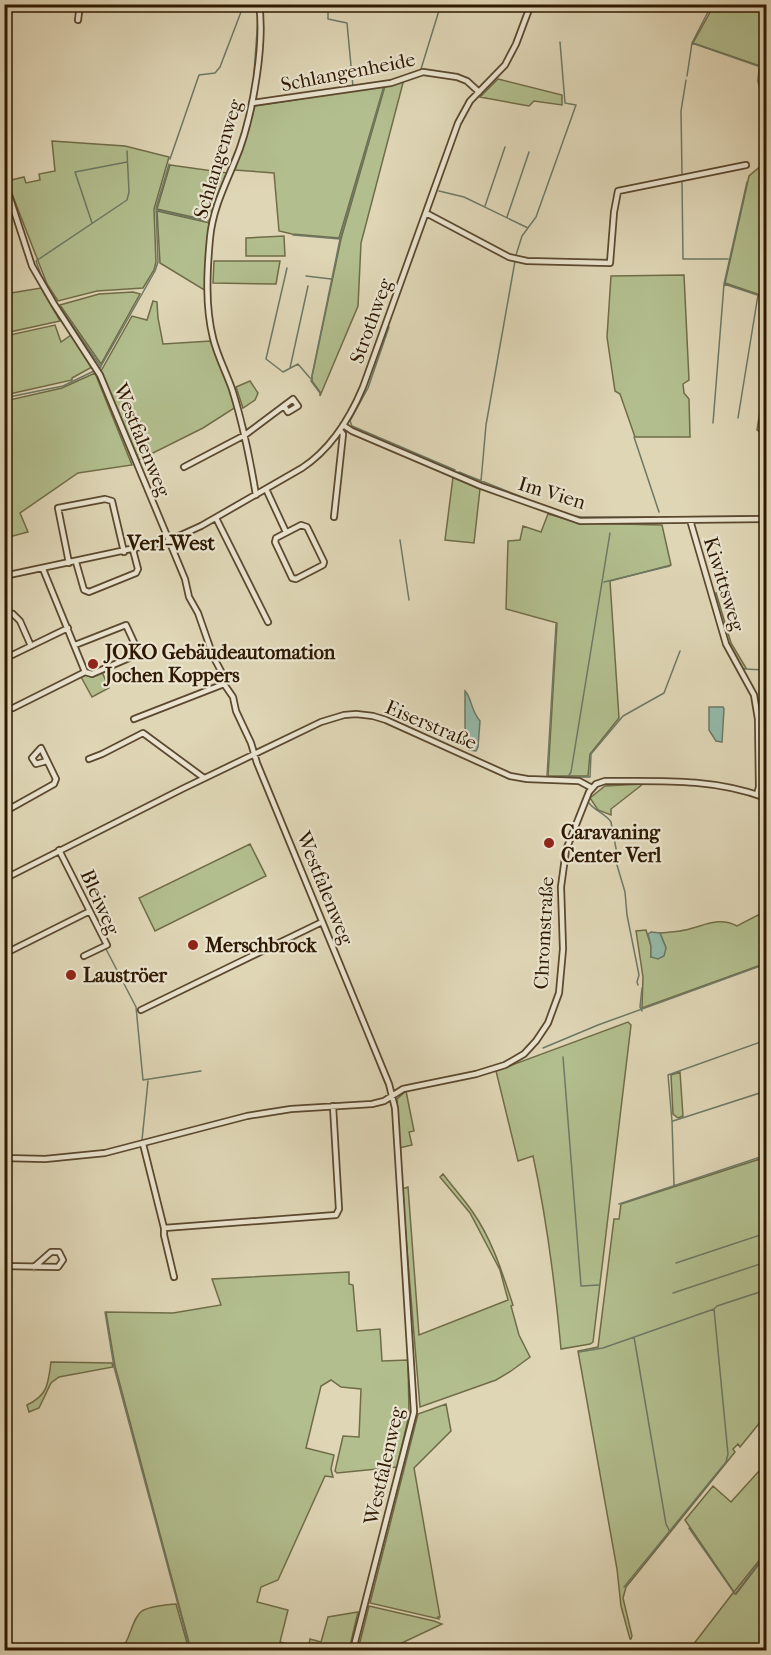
<svg xmlns="http://www.w3.org/2000/svg" width="771" height="1655" font-family="'IM FELL French Canon',serif">
<rect width="100%" height="100%" fill="#dfd6b6"/>
<filter id="stains"><feTurbulence type="fractalNoise" baseFrequency=".00333" numOctaves="4"/><feColorMatrix values="0 0 0 0 .2 0 0 0 0 .09 0 0 0 0 .02 0 0 0 .5 -.17"/></filter>
<radialGradient id="worn" r=".72"><stop offset=".6" stop-color="#630" stop-opacity="0"/><stop offset="1" stop-color="#630" stop-opacity=".3"/></radialGradient>
<!-- green -->
<path fill="#b2be8e" stroke="#706c47" stroke-width="1.5" d="M714,5h52v63l-73,-25z
M759,69l7,2v46l-8,-36z
M404,79l-43,164 -3,63 -38,90v-4l-8,-11v-5l29,-137 44,-153z
M498,79l64,16v10l-28,-4 -5,5 -49,-9z
M384,86l-45,152 -47,-4 -13,-3 -5,-58 -39,-3 20,-64z
M52,141l73,5 44,11 -15,52 2,53 -2,8 -11,18 -46,3 -39,10 -11,-17 -40,-103 17,-4 2,6 14,-3 -1,-6 16,-3z
M766,164v133l-41,-14 24,-107 13,-11z
M170,165l58,8 -11,23 -7,25 -53,-12z
M157,211l53,12 -4,68 -46,-28z
M284,236l1,20h-39v-18z
M214,261h66l-4,23 -63,-1z
M684,275l5,105 -6,4 1,9 5,6 1,38h-55l-15,-43 -5,-3 -8,-54 4,-61z
M41,288l19,33 -55,12v-39z
M133,292l7,2 -39,70 -41,-59 39,-11z
M153,301l4,1 1,16 5,26 48,-3 25,66 -33,21 -64,32 -38,-89 31,-55 15,4z
M55,325l6,17 10,-7 21,32 -20,11v2l-67,15v-59z
M95,373l37,92 -54,8 -58,40 8,19 -23,6v-137l57,-13z
M766,374v61h-2l-7,-5z
M250,381l8,12 -3,7 -12,8 -7,-21z
M453,477l27,12 -6,54 -29,-3z
M548,514l32,9 82,2 9,40 -61,16 9,137 -29,36 -2,22h-40l9,-153 -51,-14 2,-68 12,-1 3,-14 18,6z
M716,593l15,50 15,25 -4,1 -14,-25 -15,-50z
M102,672l7,16 -17,9 -11,-20 5,-2 5,2z
M643,784l-32,25v6l-13,-5 -8,-12 15,-12z
M250,844l16,32 -111,55 -16,-33z
M760,914l6,10v39l-124,45 1,-31 -7,-46 10,-1 5,16v11l15,-9 -6,-15c8,-1 17,-1 25,-3 19,-4 34,-14 52,-4z
M628,1022l3,3 -38,317 -3,2 -29,5c-6,-65 -14,-129 -28,-193l-15,5 -22,-90z
M680,1072l3,44 -5,2 -5,-4 -2,-39z
M406,1091l8,40 -5,1 3,13 -13,3 -2,-49z
M766,1157v258l-26,32 -2,-3 -5,5 2,3 -109,135 -3,11 9,38 -1,3h-1l-9,-33 -4,-37 -39,-218 20,-4 16,-128h5l2,-15z
M443,1174c9,12 20,24 29,37 20,28 30,61 41,94l-2,1 8,29 11,22 -19,14 -15,9 -76,27 -18,-218 6,-2 11,148 89,-35 -8,-30 -30,-57 -30,-36z
M349,1272v12l4,1 4,46 23,-2 2,32 26,-1 1,55 -12,52 -60,6 -2,-2 8,-35 16,1 2,-48 -20,-2 -10,-7 -10,6 -15,62 28,7 -3,14 2,8 -8,-1 -47,104 -17,7 -4,15 31,8 -8,32 28,7 2,-10 11,3 7,-25 30,-5 -9,38h-158l-76,-284 -9,-54 67,1 48,-8 -9,-26z
M51,1362l61,1 1,4 -54,10 -8,6 -12,25 -10,4 -2,-7c21,-10 21,-21 24,-43z
M446,1404l5,27 -37,37 26,149h-2l1,2 -69,-16 48,-189z
M759,1471l7,7v74l-32,40 -49,-72 28,-34 18,16z
M766,1555v95h-77l44,-57 3,1z
M176,1604l13,46h-68c9,-9 11,-32 21,-39 8,-5 24,-6 34,-7z
M369,1606l65,15 8,3 -55,26h-29z"/>
<!-- water -->
<path fill="#94b9aa" stroke="#6c7966" stroke-width="1.5" d="M465,691c7,7 5,18 15,30l-2,26 -2,4 -7,-1 -4,-4z
M709,707h14l1,2 -2,33 -6,-1 -7,-11z
M651,932l9,1 6,15 -2,8 -6,3 -7,-2v-11l-3,-12z"/>
<g fill="none" stroke-linecap="round" stroke-linejoin="round">
<!-- stream -->
<path stroke="#6c7966" stroke-width="1.5" d="M328,4v15l19,4 6,64
M692,43l74,26
M421,69l20,-65
M254,74l4,-57
M687,76l5,-33 20,-39
M170,159l29,-84 16,-2 5,-6 24,-63
M682,174l-1,-63 5,-31
M682,181l1,78h45
M439,191l25,6 64,31
M485,206l20,-59
M157,210l49,11
M507,217l22,-65
M92,223l-17,-51 52,-10
M293,235l47,4
M516,255l6,-19 14,-19 40,-112 -11,-2 -5,-61
M287,268l-21,91 17,13 15,-8 12,14
M306,276l25,3
M724,284l42,14
M56,301l-15,-26 -5,-14 91,-61 2,-8 -2,-41
M59,306l42,61
M389,327l-21,61 -18,33 2,5 103,44
M100,368l55,-97 3,-9 -2,-54 13,-44
M290,368l18,-82
M320,393l-9,-12 1,-5 28,-137 44,-152
M4,398l59,-12 31,-15
M738,418l20,-123
M713,423l11,-139 23,-102
M634,437l25,75
M459,472l80,32
M481,481l5,-56 29,-164
M569,515l12,2h74
M661,517l105,-1
M400,540l9,60
M604,582l66,-16
M745,669l21,1
M547,776l9,-152
M542,777h48l1,-23 32,-38 41,-23 16,-42
M568,777l3,-5 39,-239
M589,803c6,8 17,11 22,19l7,37 -1,6 8,27 2,23 12,60 -2,7 1,3
M106,949l30,58 7,73 58,-9
M642,988l-2,19 2,4
M370,1045l15,38
M543,1048l55,-23 168,-61
M563,1057l18,229 18,-1
M673,1121l93,-30
M142,1140l6,-59
M674,1185l-2,-64 -4,-46 98,-35
M619,1204l147,-49
M676,1263l90,-30
M673,1293l93,-31
M715,1308l2,-2 49,-16
M105,1312l9,55 76,282
M634,1337l32,187 3,6
M579,1352l24,-4 111,-39 14,145 -2,8 -102,125
M689,1528l46,66 31,-40"/>
<defs>
<path id="minor" d="M10,4v6
M78,20l2,-16
M252,103l139,-20 32,-11 34,5 10,4 12,11
M4,180l28,86 22,38 46,71 85,204 4,18 9,16 15,43 9,17 2,11 9,13 3,14 15,32 6,20 132,321 6,24 19,304 -61,238
M426,213l83,44 18,4 83,2 4,-51 4,-21 128,-26
M343,425l9,6 129,55 99,35 186,-2
M184,467l61,-32 48,-36 5,7 -10,6 -4,-6
M266,489l20,43
M256,495c-6,-36 -13,-71 -24,-106 -6,-17 -15,-34 -19,-51 -8,-32 -6,-68 -3,-100 3,-33 19,-60 30,-90 13,-37 25,-105 19,-144
M334,517l9,-83 -3,-4
M216,518l52,104
M690,520l36,124 28,51 4,24 1,68 -2,7
M301,525l6,2 17,35 -1,3 -27,14 -4,-1 -17,-36 1,-4z
M76,562l8,28 5,2 47,-19 2,-4 -5,-19
M69,563l-11,-55 47,-9 7,2 12,51
M43,569l42,103
M4,576l164,-35 33,-15 101,-58c29,-19 48,-50 61,-81l95,-264 12,-22 35,-36 11,-21 15,-40
M13,614l7,7 11,25
M4,659l64,-31
M13,708l72,-36 7,2 44,-19 2,-4 -12,-26 -51,20
M134,719l90,-35
M89,759l13,-5 41,-21 61,45
M4,812l50,-28 2,-5 -15,-31 -9,10 4,6 11,-3
M59,850l48,95 -23,11
M4,879l178,-90 139,-67 23,-7 12,-1 17,2 13,4 124,56 17,3 52,2 13,7
M4,954l86,-43
M141,1010l181,-88
M143,1144l21,84 172,-13 3,-6 -6,-103
M4,1158l41,1 60,-6 142,-37 44,-7 81,-5 12,-3 19,-12 73,-15 29,-9 19,-11 12,-13 12,-18 11,-30 4,-44 -2,-62 5,-37 23,-58 7,-8 9,-3c55,0 109,-3 161,17
M164,1228v7l10,42
M4,1266l54,1 5,-7 -4,-8h-8l-17,15
M641,1650h1"/>
</defs>
<!-- minor casing -->
<use href="#minor" stroke="#5b482e" stroke-width="8"/>
<!-- minor -->
<use href="#minor" stroke="#eae4d0" stroke-width="4.5"/>
</g>
<!-- markers -->
<g fill="#8f2418" stroke="#eae4d0" stroke-width="2">
<circle cx="93" cy="664" r="6"/>
<circle cx="549" cy="843" r="6"/>
<circle cx="193" cy="945" r="6"/>
<circle cx="71" cy="975" r="6"/>
</g>
<g text-anchor="middle" dominant-baseline="central" stroke-width="4.5" stroke-linejoin="round" paint-order="stroke">
<!-- street labels -->
<g font-size="20" fill="#2f1900" stroke="#eae4d0">
<text transform="translate(348 72) rotate(-11)">Schlangenheide</text>
<text transform="translate(218 159) rotate(-73)">Schlangenweg</text>
<text transform="translate(371 321) rotate(-70)">Strothweg</text>
<text transform="translate(142 440) rotate(68)">Westfalenweg</text>
<text transform="translate(552 493) rotate(17)">Im Vien</text>
<text transform="translate(724 584) rotate(73)">Kiwittsweg</text>
<text transform="translate(431 725) rotate(23)">Eiserstraße</text>
<text transform="translate(325 888) rotate(68)">Westfalenweg</text>
<text transform="translate(100 902) rotate(66)">Bleiweg</text>
<text transform="translate(544 933) rotate(-87)">Chromstraße</text>
<text transform="translate(384 1466) rotate(-77)">Westfalenweg</text>
</g>
<!-- poi labels -->
<g font-size="20" font-weight="bold" fill="#2f1900" stroke="#eae4d0" text-anchor="start">
<text x="105" y="652">JOKO Gebäudeautomation<tspan x="105" dy="23">Jochen Koppers</tspan></text>
<text x="561" y="832">Caravaning<tspan x="561" dy="23">Center Verl</tspan></text>
<text x="205" y="945">Merschbrock</text>
<text x="83" y="975">Lauströer</text>
</g>
<!-- neighbourhood labels -->
<g font-size="21" font-weight="bold" fill="#2f1900" stroke="#eae4d0">
<text x="171" y="543">Verl-West</text>
</g>
</g>
<!-- margin -->
<rect width="771" height="1655" fill="none" stroke="#dfd6b6" stroke-width="24"/>
<rect x="6" y="6" width="759" height="1643" fill="none" stroke="#2f1900" stroke-width="3"/>
<rect x="12" y="12" width="747" height="1631" fill="none" stroke="#2f1900" stroke-width="1.5"/>
<rect width="100%" height="100%" filter="url(#stains)"/>
<rect width="100%" height="100%" fill="url(#worn)"/>
</svg>
